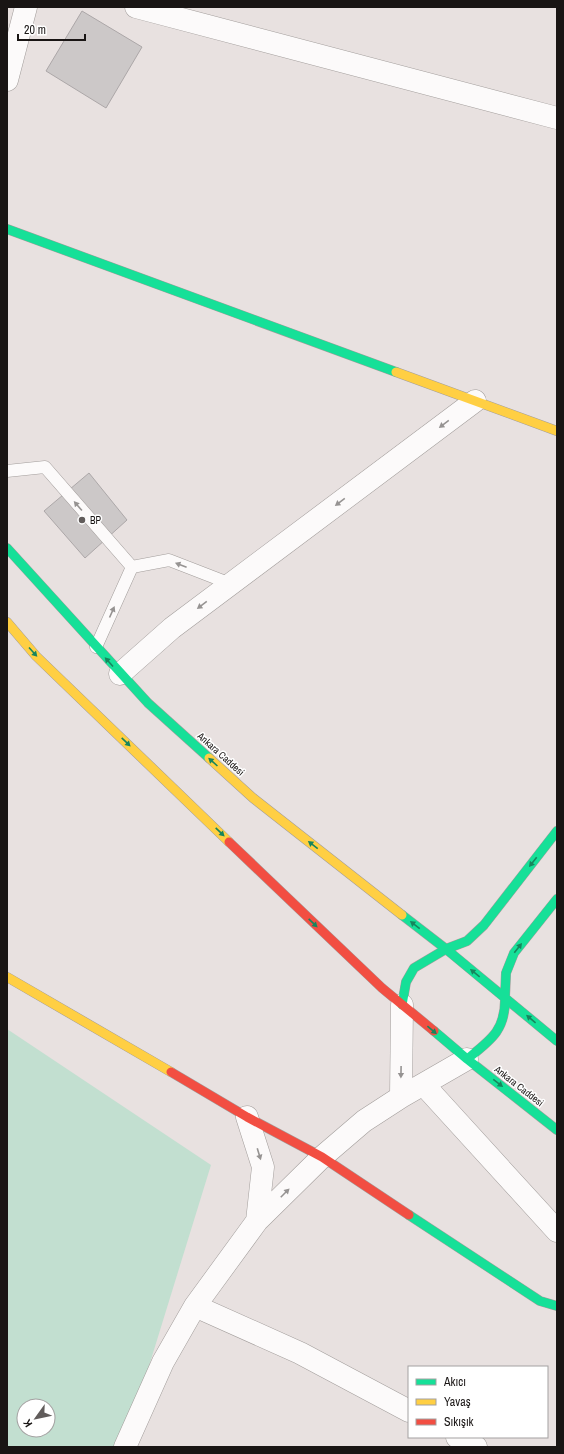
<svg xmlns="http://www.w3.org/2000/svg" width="564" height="1454" font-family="'Archivo Narrow',sans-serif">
<rect width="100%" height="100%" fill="#e8e1e0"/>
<!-- green -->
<path fill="#c2dfd0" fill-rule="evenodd" d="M7,1029l204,136 -87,282h-117zM24,1406h24v24h-24z"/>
<!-- building -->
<path fill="#ccc8c8" stroke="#aca7a8" d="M82,11l60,36 -36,61 -60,-37z
M89,473l38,47 -42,38 -41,-47z"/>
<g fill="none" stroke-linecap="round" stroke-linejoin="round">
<defs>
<path id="lane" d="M7,471l38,-4 87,100 -36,80
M132,567l37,-7 62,24"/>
<path id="street" d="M136,7l421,111
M7,80l19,-73
M120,674l52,-46 303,-227
M424,1085l133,146
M401,1097l1,-92
M247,1117l16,50 -6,54
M195,1306l105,47 109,58
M457,1437l19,10
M125,1447l38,-85 32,-56 62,-85 65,-64 42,-36 37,-24 66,-38"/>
<path id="fast" d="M7,229l389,143
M7,548l141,155 61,55
M402,915l44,34
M446,949l21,-8 17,-16 73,-94
M505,997l1,-24 8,-20 43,-54
M402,1005l4,-23 8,-14 32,-19 111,92
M434,1031l33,28c24,-19 39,-29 38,-62
M467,1059l90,71
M409,1215l131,86 17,5"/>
<path id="slow" d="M396,372l161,59
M7,622l29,34 193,186
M209,758l44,40 149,117
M7,977l164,95"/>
<path id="jam" d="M229,842l153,146 52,43
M171,1072l76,45 75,40 87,58"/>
</defs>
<!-- lane casing -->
<use href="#lane" stroke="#a29d9b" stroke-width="13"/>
<!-- street casing -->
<use href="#street" stroke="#a29d9b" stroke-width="23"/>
<!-- fast casing -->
<use href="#fast" stroke="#a29d9b" stroke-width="10"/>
<!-- slow casing -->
<use href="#slow" stroke="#a29d9b" stroke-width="10"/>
<!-- jam casing -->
<use href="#jam" stroke="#a29d9b" stroke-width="10"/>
<!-- lane -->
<use href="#lane" stroke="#fcfafa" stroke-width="12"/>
<!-- street -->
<use href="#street" stroke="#fcfafa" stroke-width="22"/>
<!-- fast -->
<use href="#fast" stroke="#16e098" stroke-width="9"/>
<!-- slow -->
<use href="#slow" stroke="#ffcf43" stroke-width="9"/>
<!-- jam -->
<use href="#jam" stroke="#f24e42" stroke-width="9"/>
</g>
<!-- one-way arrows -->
<defs><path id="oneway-solid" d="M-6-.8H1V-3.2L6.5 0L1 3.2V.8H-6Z"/></defs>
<g fill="#969392">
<use href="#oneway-solid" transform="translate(444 424) rotate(143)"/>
<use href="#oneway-solid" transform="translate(340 502) rotate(143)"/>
<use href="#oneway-solid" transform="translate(78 506) rotate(-131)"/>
<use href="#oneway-solid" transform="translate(181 565) rotate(-159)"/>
<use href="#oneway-solid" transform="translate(202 605) rotate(143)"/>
<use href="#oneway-solid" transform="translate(112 612) rotate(-66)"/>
<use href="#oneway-solid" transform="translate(401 1072) rotate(91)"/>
<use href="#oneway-solid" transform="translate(259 1154) rotate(73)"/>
<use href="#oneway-solid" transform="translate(285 1193) rotate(-45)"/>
</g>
<g fill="#17855d">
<use href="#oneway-solid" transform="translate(33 652) rotate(48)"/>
<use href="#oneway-solid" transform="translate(109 662) rotate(-132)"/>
<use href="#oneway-solid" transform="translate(126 742) rotate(44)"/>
<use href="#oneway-solid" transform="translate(213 762) rotate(-138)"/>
<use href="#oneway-solid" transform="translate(220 832) rotate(44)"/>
<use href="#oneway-solid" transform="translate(313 845) rotate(-142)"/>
<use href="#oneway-solid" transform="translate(533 862) rotate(128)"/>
<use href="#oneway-solid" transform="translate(313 923) rotate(44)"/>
<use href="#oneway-solid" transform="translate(415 925) rotate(-142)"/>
<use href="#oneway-solid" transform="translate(518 948) rotate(-52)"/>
<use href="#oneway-solid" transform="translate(475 973) rotate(-141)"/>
<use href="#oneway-solid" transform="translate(531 1019) rotate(-140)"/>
<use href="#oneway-solid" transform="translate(432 1030) rotate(40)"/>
<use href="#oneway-solid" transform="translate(498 1083) rotate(38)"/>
</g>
<!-- markers -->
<circle fill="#615c5b" stroke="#fff" stroke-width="1.5" cx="82" cy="520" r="4"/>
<g text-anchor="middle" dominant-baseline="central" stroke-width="3" stroke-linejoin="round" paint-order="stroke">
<!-- poi labels -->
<g font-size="10" fill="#191514" stroke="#fff" text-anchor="start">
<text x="90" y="520">BP</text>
</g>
<!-- street labels -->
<g font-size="10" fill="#191514" stroke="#fff">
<text transform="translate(221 754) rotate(42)">Ankara Caddesi</text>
<text transform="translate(519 1086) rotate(38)">Ankara Caddesi</text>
</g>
</g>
<!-- border -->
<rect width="564" height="1454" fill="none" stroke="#191514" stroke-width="16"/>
<!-- legend -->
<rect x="408" y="1366" width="140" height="72" fill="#ffffff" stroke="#a3a1a1"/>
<rect x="416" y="1379" width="20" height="6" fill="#16e098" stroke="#a3a1a1"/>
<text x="444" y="1386" font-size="12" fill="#191514">Akıcı</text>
<rect x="416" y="1399" width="20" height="6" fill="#ffcf43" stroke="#a3a1a1"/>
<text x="444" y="1406" font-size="12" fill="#191514">Yavaş</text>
<rect x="416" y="1419" width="20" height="6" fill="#f24e42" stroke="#a3a1a1"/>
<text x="444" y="1426" font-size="12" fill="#191514">Sıkışık</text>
<!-- north arrow -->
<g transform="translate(36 1418) rotate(237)"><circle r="19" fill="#ffffff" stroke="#a3a1a1"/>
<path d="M0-3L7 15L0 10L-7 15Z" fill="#615c5b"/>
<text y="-6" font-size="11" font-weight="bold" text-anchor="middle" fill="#191514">K</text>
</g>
<!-- scale -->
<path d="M18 34v6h67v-6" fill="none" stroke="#191514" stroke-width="2"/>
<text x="24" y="34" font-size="12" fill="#191514" stroke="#ffffff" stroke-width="3" paint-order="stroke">20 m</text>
</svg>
